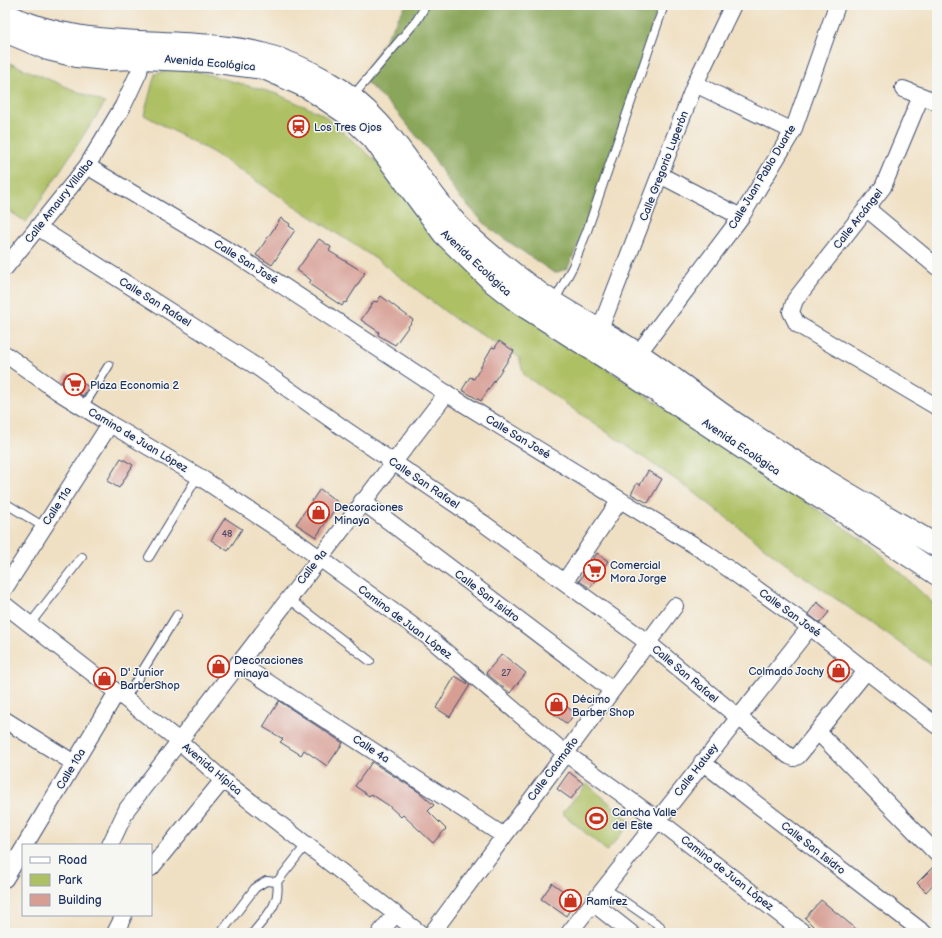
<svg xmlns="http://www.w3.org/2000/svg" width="942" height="938" font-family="'Balsamiq Sans',sans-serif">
<rect width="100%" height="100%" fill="#f6f6f2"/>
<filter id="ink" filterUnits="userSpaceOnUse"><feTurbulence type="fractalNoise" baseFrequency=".025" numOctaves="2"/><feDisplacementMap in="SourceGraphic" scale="8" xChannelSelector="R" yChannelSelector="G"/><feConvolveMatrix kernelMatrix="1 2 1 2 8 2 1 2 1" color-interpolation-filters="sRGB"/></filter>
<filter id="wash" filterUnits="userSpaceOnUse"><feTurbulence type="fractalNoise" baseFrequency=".012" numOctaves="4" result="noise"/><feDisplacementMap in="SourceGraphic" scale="16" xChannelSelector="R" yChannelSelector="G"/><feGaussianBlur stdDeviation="0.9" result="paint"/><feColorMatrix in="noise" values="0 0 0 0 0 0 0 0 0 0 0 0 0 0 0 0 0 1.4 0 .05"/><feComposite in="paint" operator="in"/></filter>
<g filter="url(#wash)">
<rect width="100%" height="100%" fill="#f0e0c3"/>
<!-- green -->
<path fill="#adc064" stroke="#647861" d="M5,61l100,42 -79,119 -21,-14z
M182,67l95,27 45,20 55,48 125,137 371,248 64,60v62l-154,-107 -88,-69 -171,-118 -5,-18 -64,-38 -76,-58 -167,-109 -68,-37 11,-41z
M587,784l45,38 -25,29 -45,-38z"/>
<!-- forest -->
<path fill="#8aa65a" stroke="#526a5c" d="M406,5h253l-68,214 -24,50 -13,4 -65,-45 -34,-36 -23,-37 -36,-44 -34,-33z"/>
<g id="blocks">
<!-- building -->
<path fill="#d79e94" d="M281,218l9,6 -1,2 6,4 -23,35 -16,-10z
M319,239l12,8 -2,4 36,22 -19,30 -2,-1 -2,4 -33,-22 2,-4 -14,-10z
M381,296l32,24 -18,25 -17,-10 1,-3 -18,-12 13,-19 3,1z
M499,341l15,10 -33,50 -19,-11 8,-13 4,2 18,-32 3,1z
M67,373l22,14 -6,9 -22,-14z
M121,458l12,7 -14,23 -12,-7z
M648,471l14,8 -14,24 -17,-9 6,-11 3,2z
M320,489l19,14 -23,34 -20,-13z
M225,518l17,11 -14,22 -17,-11z
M597,553l11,8 -18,27 -11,-7z
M817,602l12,10 -9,11 -12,-9z
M502,654l24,19 -16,20 -24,-20z
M838,661l10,8 -10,13 -10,-7z
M455,676l15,9 -20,32 -14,-9z
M555,698l20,15 -8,11 -20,-15z
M279,701l64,42 -16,23 -23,-16 -3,5 -21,-13 3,-3 -20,-12z
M372,762l47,30 15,13 -6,6 18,18 -13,14 -30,-28 -2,2 -13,-12 -17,-11 -2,2 -14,-10z
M569,772l14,11 -12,16 -14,-10z
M937,863v17l-11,12 -9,-9z
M552,883l24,17 -10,16 -25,-17z
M821,900l17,14 23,19h-39l-6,-4 -11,-11z"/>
</g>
</g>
<g filter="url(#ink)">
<use href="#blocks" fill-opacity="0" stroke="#3b4a6d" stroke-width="1"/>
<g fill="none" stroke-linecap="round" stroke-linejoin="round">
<defs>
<path id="service" d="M352,97l65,-77 9,-15
M554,302l19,-36 14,-35 77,-226
M83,407l26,-42
M5,503l39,24
M149,557l49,-81
M288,598l82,63
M30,624l52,-67
M125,699l52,-84
M605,888l55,38
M221,933l34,-45 11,-7 11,1
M253,933c13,-17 28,-29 24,-51l29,-37"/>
<path id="minor" d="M695,84l98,47
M903,89l34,13
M921,96l-38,91 -88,113 -4,12 6,12 140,83
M87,166l152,91 207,136 256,157 108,77 127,99
M660,175l81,42
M866,208l71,59
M39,228l218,139 89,63 137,93 164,119 91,75 51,39 5,2 4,-2 69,-86
M5,268l82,-102 36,-60 16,-34 5,-25
M593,339l7,-10 95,-245 38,-79
M5,354l52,37 53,33 88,52 98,65 131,95 138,117 93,67 146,113
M631,363l110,-146 52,-86 44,-126
M362,501l250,189
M565,581l55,-81
M5,588l105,-164
M5,605l173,135 45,40 197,153
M238,663l266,173
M5,720l69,43
M818,732l119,122
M702,762l222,171
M25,845l92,-153
M110,845l17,-36 320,-416
M151,868l72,-88
M5,879l18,-30
M593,903l38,30
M115,933l9,-18
M380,933l15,-19
M432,933l243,-327
M569,933l241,-306"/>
<path id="primary" d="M5,14c80,40 172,20 257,40 23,6 45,16 66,28 60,34 83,90 126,139 13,15 29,28 45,41 17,14 35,28 53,40 28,18 58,33 86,52 32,21 63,46 95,68 66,44 135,84 204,124
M5,31l43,18 29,7 29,3 36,-1 66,3 56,7 45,20 40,27 24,23 71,96 49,48 28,22 104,66 162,107 57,35 93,62"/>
</defs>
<!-- service casing -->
<use href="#service" stroke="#3b4a6d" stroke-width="10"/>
<!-- minor casing -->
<use href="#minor" stroke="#3b4a6d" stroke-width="18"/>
<!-- primary casing -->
<use href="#primary" stroke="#3b4a6d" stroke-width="24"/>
<!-- service -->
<use href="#service" stroke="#fff" stroke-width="8"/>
<!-- minor -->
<use href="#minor" stroke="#fff" stroke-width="16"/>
<!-- primary -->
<use href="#primary" stroke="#fff" stroke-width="22"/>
</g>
</g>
<!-- icons -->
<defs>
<symbol id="station-ring" viewBox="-11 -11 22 22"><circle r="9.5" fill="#f6f6f2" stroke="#c8321e" stroke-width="1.5"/><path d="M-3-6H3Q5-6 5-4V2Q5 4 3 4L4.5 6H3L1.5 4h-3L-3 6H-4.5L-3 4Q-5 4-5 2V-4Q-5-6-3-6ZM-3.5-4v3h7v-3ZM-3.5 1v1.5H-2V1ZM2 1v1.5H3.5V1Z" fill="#c8321e"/></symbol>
<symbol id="supermarket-ring" viewBox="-11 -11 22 22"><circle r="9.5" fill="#f6f6f2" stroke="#c8321e" stroke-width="1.5"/><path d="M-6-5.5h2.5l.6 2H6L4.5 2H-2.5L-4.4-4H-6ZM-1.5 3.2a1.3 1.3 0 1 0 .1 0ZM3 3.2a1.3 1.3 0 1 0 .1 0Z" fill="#c8321e"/></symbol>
<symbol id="shop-ring" viewBox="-11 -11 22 22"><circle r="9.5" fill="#f6f6f2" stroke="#c8321e" stroke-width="1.5"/><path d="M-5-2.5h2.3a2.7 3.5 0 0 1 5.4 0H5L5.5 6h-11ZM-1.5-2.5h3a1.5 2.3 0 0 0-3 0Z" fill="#c8321e"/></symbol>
<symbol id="stadium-ring" viewBox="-11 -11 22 22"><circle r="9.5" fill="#f6f6f2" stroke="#c8321e" stroke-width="1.5"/><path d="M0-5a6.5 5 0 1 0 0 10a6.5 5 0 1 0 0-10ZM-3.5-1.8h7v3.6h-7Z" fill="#c8321e"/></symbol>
</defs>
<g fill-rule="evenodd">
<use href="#station-ring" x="286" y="114" width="25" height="25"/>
<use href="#supermarket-ring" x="62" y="372" width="25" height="25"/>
<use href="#shop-ring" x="306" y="500" width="25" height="25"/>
<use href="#supermarket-ring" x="582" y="558" width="25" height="25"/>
<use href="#shop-ring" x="206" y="654" width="25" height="25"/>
<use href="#shop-ring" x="826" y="658" width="25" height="25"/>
<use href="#shop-ring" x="92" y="666" width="25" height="25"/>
<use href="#shop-ring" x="544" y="692" width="25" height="25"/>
<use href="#stadium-ring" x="584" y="806" width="25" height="25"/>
<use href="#shop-ring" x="558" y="888" width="25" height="25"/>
</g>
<g text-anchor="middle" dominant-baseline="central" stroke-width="3" stroke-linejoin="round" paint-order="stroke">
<!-- number labels -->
<g font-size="9" fill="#4a4b6c">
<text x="227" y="534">48</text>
<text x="506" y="673">27</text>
</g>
<!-- street labels -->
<g font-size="11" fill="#1b2f5e" stroke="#f6f6f2">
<text transform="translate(210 63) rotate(5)">Avenida Ecológica</text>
<text transform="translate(664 166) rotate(-69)">Calle Gregorio Luperón</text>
<text transform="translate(762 177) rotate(-59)">Calle Juan Pablo Duarte</text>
<text transform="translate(59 201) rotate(-52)">Calle Amaury Villalba</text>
<text transform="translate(858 219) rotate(-52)">Calle Arcángel</text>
<text transform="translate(246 262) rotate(32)">Calle San José</text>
<text transform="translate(476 263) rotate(43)">Avenida Ecológica</text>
<text transform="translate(155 302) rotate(32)">Calle San Rafael</text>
<text transform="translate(518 437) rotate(31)">Calle San José</text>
<text transform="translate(138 440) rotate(31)">Camino de Juan López</text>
<text transform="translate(741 447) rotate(34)">Avenida Ecológica</text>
<text transform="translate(424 483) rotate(34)">Calle San Rafael</text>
<text transform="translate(57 506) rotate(-57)">Calle 11a</text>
<text transform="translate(312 567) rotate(-52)">Calle 9a</text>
<text transform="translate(487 596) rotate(37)">Calle San Isidro</text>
<text transform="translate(790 613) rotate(36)">Calle San José</text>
<text transform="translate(405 622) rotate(37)">Camino de Juan López</text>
<text transform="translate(685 674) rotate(40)">Calle San Rafael</text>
<text transform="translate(371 749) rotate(33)">Calle 4a</text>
<text transform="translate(71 769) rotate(-59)">Calle 10a</text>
<text transform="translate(212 769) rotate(40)">Avenida Hípica</text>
<text transform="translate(553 769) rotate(-53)">Calle Caamaño</text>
<text transform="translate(696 770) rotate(-52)">Calle Hatuey</text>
<text transform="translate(813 848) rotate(38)">Calle San Isidro</text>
<text transform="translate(727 873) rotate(38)">Camino de Juan López</text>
</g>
<!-- poi labels -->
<g font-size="11" fill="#1b2f5e" stroke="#f6f6f2" text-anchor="start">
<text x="314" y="127">Los Tres Ojos</text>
<text x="90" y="385">Plaza Economia 2</text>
<text x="334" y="507">Decoraciones<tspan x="334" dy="13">Minaya</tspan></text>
<text x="610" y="565">Comercial<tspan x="610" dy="13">Mora Jorge</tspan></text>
<text x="234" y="660">Decoraciones<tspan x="234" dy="13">minaya</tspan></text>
<text x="824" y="671" text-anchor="end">Colmado Jochy</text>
<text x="120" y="672">D' Junior<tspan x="120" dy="13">BarberShop</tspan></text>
<text x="572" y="699">Décimo<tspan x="572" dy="13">Barber Shop</tspan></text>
<text x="612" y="812">Cancha Valle<tspan x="612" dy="13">del Este</tspan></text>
<text x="586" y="901">Ramírez</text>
</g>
</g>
<!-- margin -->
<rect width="942" height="938" fill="none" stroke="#f6f6f2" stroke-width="20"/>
<!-- legend -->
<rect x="22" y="844" width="130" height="72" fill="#f6f6f2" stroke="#9ea6b7"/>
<rect x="30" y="857" width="20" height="6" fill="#ffffff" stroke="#9ea6b7"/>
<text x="58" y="864" font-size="12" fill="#1b2f5e">Road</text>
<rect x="30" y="874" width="20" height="12" fill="#adc064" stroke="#9ea6b7"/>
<text x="58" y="884" font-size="12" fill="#1b2f5e">Park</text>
<rect x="30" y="894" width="20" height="12" fill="#d79e94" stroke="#9ea6b7"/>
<text x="58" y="904" font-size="12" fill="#1b2f5e">Building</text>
</svg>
